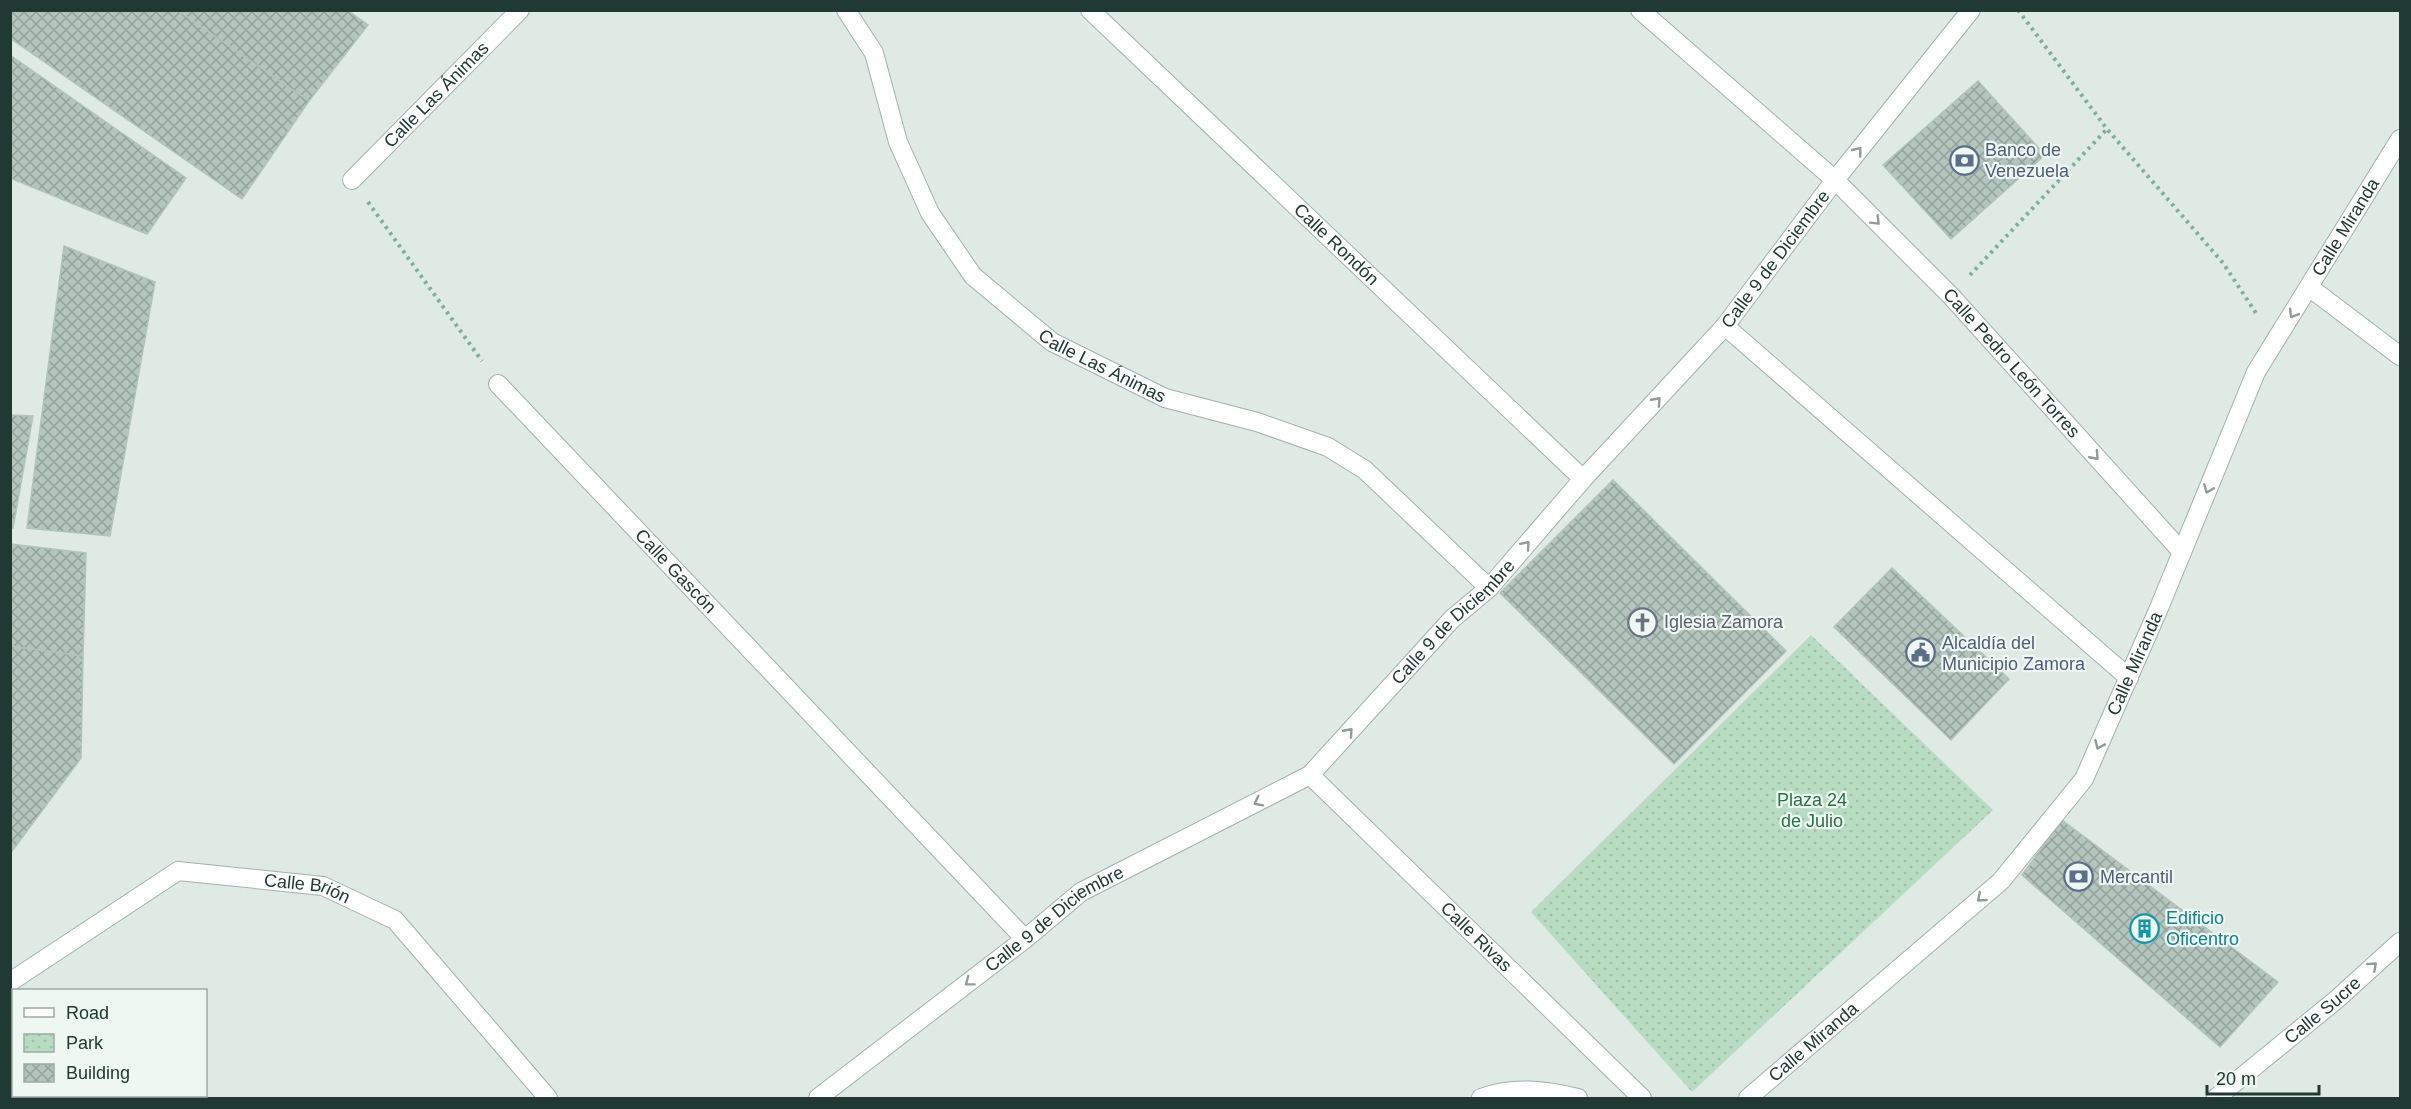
<svg xmlns="http://www.w3.org/2000/svg" width="2411" height="1109" font-family="Helvetica,sans-serif">
<defs>
<pattern id="park-dots" width="8" height="8" patternUnits="userSpaceOnUse" patternTransform="scale(1.5)"><rect width="8" height="8" fill="#b7dcc2"/><path d="M2 2h.1M6 6h.1" fill="none" stroke="#9dbea7" stroke-width="1.8" stroke-linecap="round"/></pattern>
<pattern id="building-cross-hatch" width="8" height="8" patternUnits="userSpaceOnUse" patternTransform="scale(1.5)"><rect width="8" height="8" fill="#b4c5be"/><path d="M0 0l8 8M0 8l8-8" fill="none" stroke="#92a19b"/></pattern>
</defs>
<rect width="100%" height="100%" fill="#dfeae5"/>
<!-- park -->
<path fill="url(#park-dots)" d="M1811,635l182,175 -301,282 -161,-180z"/>
<!-- building -->
<path fill="url(#building-cross-hatch)" stroke="#b1c4bc" stroke-width="1.5" d="M10,10h167l132,91 -67,98 -232,-161z
M177,10h170l21,15 -59,76z
M10,55l176,123 -39,56 -137,-56z
M1978,81l67,74 -94,84 -68,-74z
M64,246l91,36 -45,254 -83,-8z
M10,415l23,1 -20,112h-3z
M1613,480l173,171 -112,113 -174,-171z
M10,544l76,9 -3,103 -73,-10z
M1892,568l117,111 -58,61 -117,-113z
M10,646l73,10 -2,102 -71,96z
M2062,820l216,162 -58,65 -198,-172z"/>
<g fill="none" stroke-linecap="round" stroke-linejoin="round">
<defs>
<g id="minor">
<path id="s1" d="M846,10l28,43 24,89 32,71 43,63 79,66 113,56 92,24 71,25 37,23 124,118"/>
<path id="s2" d="M1090,10l493,469"/>
<path id="s3" d="M1640,10l195,170 116,116 231,256"/>
<path id="s4" d="M352,180l168,-170"/>
<path d="M2309,287l91,69"/>
<path d="M1725,326l404,352"/>
<path id="s5" d="M498,384l527,555"/>
<path id="s6" d="M1310,775l332,323"/>
<path id="s7" d="M10,982l168,-111 145,15 72,34 153,178"/>
<path id="s8" d="M818,1098l207,-159 56,-47 229,-117 142,-156 37,-31 94,-109 142,-153 110,-146 136,-170"/>
<path d="M1481,1098c32,-12 64,-8 97,0"/>
<path id="s9" d="M1748,1098l253,-217 83,-102 75,-171 97,-236 144,-233"/>
<path id="s10" d="M2216,1098l120,-98 64,-58"/>
</g>
</defs>
<!-- minor casing -->
<use href="#minor" stroke="#a2b2ac" stroke-width="20"/>
<!-- path -->
<path stroke="#7faea0" stroke-width="4" stroke-dasharray="3 4.5" stroke-linecap="butt" d="M2018,10l89,119 116,134 35,53
M368,202l114,159
M1970,275l137,-146"/>
<!-- minor -->
<use href="#minor" stroke="#fff" stroke-width="18"/>
</g>
<!-- one-way arrows -->
<defs><path id="oneway-chevron" d="M-2-3.5L2.5 0L-2 3.5" fill="none" stroke-width="1.6" stroke-linecap="round" stroke-linejoin="round" transform="scale(1.5)"/></defs>
<g stroke="#909c99">
<use href="#oneway-chevron" transform="translate(1858 151) rotate(-51)"/>
<use href="#oneway-chevron" transform="translate(1876 221) rotate(45)"/>
<use href="#oneway-chevron" transform="translate(2293 314) rotate(122)"/>
<use href="#oneway-chevron" transform="translate(1657 401) rotate(-48)"/>
<use href="#oneway-chevron" transform="translate(2095 456) rotate(48)"/>
<use href="#oneway-chevron" transform="translate(2208 489) rotate(112)"/>
<use href="#oneway-chevron" transform="translate(1526 545) rotate(-49)"/>
<use href="#oneway-chevron" transform="translate(1349 732) rotate(-48)"/>
<use href="#oneway-chevron" transform="translate(2099 745) rotate(114)"/>
<use href="#oneway-chevron" transform="translate(1258 802) rotate(153)"/>
<use href="#oneway-chevron" transform="translate(1981 898) rotate(139)"/>
<use href="#oneway-chevron" transform="translate(2373 966) rotate(-42)"/>
<use href="#oneway-chevron" transform="translate(969 982) rotate(143)"/>
</g>
<!-- icons -->
<defs>
<symbol id="bank-ring" viewBox="-11 -11 22 22"><circle r="9.5" fill="#eff7f3" stroke="#5c6f8a" stroke-width="1.5"/><path d="M-6-4H6V4H-6ZM0-2.3a2.3 2.3 0 1 0 0 4.6a2.3 2.3 0 1 0 0-4.6Z" fill="#5c6f8a"/></symbol>
<symbol id="church-ring" viewBox="-11 -11 22 22"><circle r="9.5" fill="#eff7f3" stroke="#6b7280" stroke-width="1.5"/><path d="M-1.2-6h2.4v3.5h3.3v2.4h-3.3V6h-2.4V-.1h-3.3v-2.4h3.3Z" fill="#6b7280"/></symbol>
<symbol id="civic-ring" viewBox="-11 -11 22 22"><circle r="9.5" fill="#eff7f3" stroke="#5c6f8a" stroke-width="1.5"/><path d="M-.6-6.5H3V-4.5H.6V-3L4-1V1h2V6H-6V1h2V-1L-.6-3ZM-1.2 2.5V6h2.4V2.5Z" fill="#5c6f8a"/></symbol>
<symbol id="building-ring" viewBox="-11 -11 22 22"><circle r="9.5" fill="#eff7f3" stroke="#0f9aa8" stroke-width="1.5"/><path d="M-4-6H4V6H1V3H-1V6H-4ZM-2.5-4.3h1.7v1.8h-1.7ZM.8-4.3h1.7v1.8H.8ZM-2.5-1h1.7V.8h-1.7ZM.8-1h1.7V.8H.8Z" fill="#0f9aa8"/></symbol>
</defs>
<g fill-rule="evenodd">
<use href="#bank-ring" x="1948" y="144" width="33" height="33"/>
<use href="#church-ring" x="1626" y="606" width="33" height="33"/>
<use href="#civic-ring" x="1904" y="636" width="33" height="33"/>
<use href="#bank-ring" x="2062" y="860" width="33" height="33"/>
<use href="#building-ring" x="2128" y="912" width="33" height="33"/>
</g>
<g text-anchor="middle" dominant-baseline="central" stroke-width="4.5" stroke-linejoin="round" paint-order="stroke">
<!-- street labels -->
<g font-size="18" fill="#203a33" stroke="#eff7f3">
<text stroke="none"><textPath href="#s4" startOffset="120">Calle Las Ánimas</textPath></text>
<text stroke="none"><textPath href="#s9" startOffset="1077">Calle Miranda</textPath></text>
<text stroke="none"><textPath href="#s2" startOffset="340">Calle Rondón</textPath></text>
<text stroke="none"><textPath href="#s8" startOffset="1287">Calle 9 de Diciembre</textPath></text>
<text stroke="none"><textPath href="#s3" startOffset="513">Calle Pedro León Torres</textPath></text>
<text stroke="none"><textPath href="#s1" startOffset="456">Calle Las Ánimas</textPath></text>
<text stroke="none"><textPath href="#s5" startOffset="258">Calle Gascón</textPath></text>
<text stroke="none"><textPath href="#s8" startOffset="801">Calle 9 de Diciembre</textPath></text>
<text stroke="none"><textPath href="#s9" startOffset="591">Calle Miranda</textPath></text>
<text stroke="none"><textPath href="#s7" startOffset="332">Calle Brión</textPath></text>
<text stroke="none"><textPath href="#s8" startOffset="297">Calle 9 de Diciembre</textPath></text>
<text stroke="none"><textPath href="#s6" startOffset="232">Calle Rivas</textPath></text>
<text stroke="none"><textPath href="#s10" startOffset="138">Calle Sucre</textPath></text>
<text stroke="none"><textPath href="#s9" startOffset="86">Calle Miranda</textPath></text>
</g>
<!-- service labels -->
<g font-size="18" fill="#4e5e75" stroke="#eff7f3" text-anchor="start">
<text x="1985" y="150">Banco de<tspan x="1985" dy="21">Venezuela</tspan></text>
<text x="1942" y="643">Alcaldía del<tspan x="1942" dy="21">Municipio Zamora</tspan></text>
<text x="2100" y="877">Mercantil</text>
</g>
<!-- worship labels -->
<g font-size="18" fill="#5b616d" stroke="#eff7f3" text-anchor="start">
<text x="1664" y="622">Iglesia Zamora</text>
</g>
<!-- park labels -->
<g font-size="18" fill="#2a7147" stroke="#eff7f3">
<text x="1812" y="800">Plaza 24<tspan x="1812" dy="21">de Julio</tspan></text>
</g>
<!-- culture labels -->
<g font-size="18" fill="#0d838f" stroke="#eff7f3" text-anchor="start">
<text x="2166" y="918">Edificio<tspan x="2166" dy="21">Oficentro</tspan></text>
</g>
</g>
<!-- border -->
<rect width="2411" height="1109" fill="none" stroke="#203a33" stroke-width="24"/>
<!-- legend -->
<rect x="12" y="989" width="195" height="108" fill="#eff7f3" stroke="#9caba6" stroke-width="1.5"/>
<rect x="24" y="1008" width="30" height="9" fill="#ffffff" stroke="#9caba6" stroke-width="1.5"/>
<text x="66" y="1019" font-size="18" fill="#203a33">Road</text>
<rect x="24" y="1034" width="30" height="18" fill="url(#park-dots)" stroke="#9caba6" stroke-width="1.5"/>
<text x="66" y="1049" font-size="18" fill="#203a33">Park</text>
<rect x="24" y="1064" width="30" height="18" fill="url(#building-cross-hatch)" stroke="#9caba6" stroke-width="1.5"/>
<text x="66" y="1079" font-size="18" fill="#203a33">Building</text>
<!-- scale -->
<path d="M2207 1085v9h112v-9" fill="none" stroke="#203a33" stroke-width="3"/>
<text x="2216" y="1085" font-size="18" fill="#203a33" stroke="#eff7f3" stroke-width="4.5" paint-order="stroke">20 m</text>
</svg>
